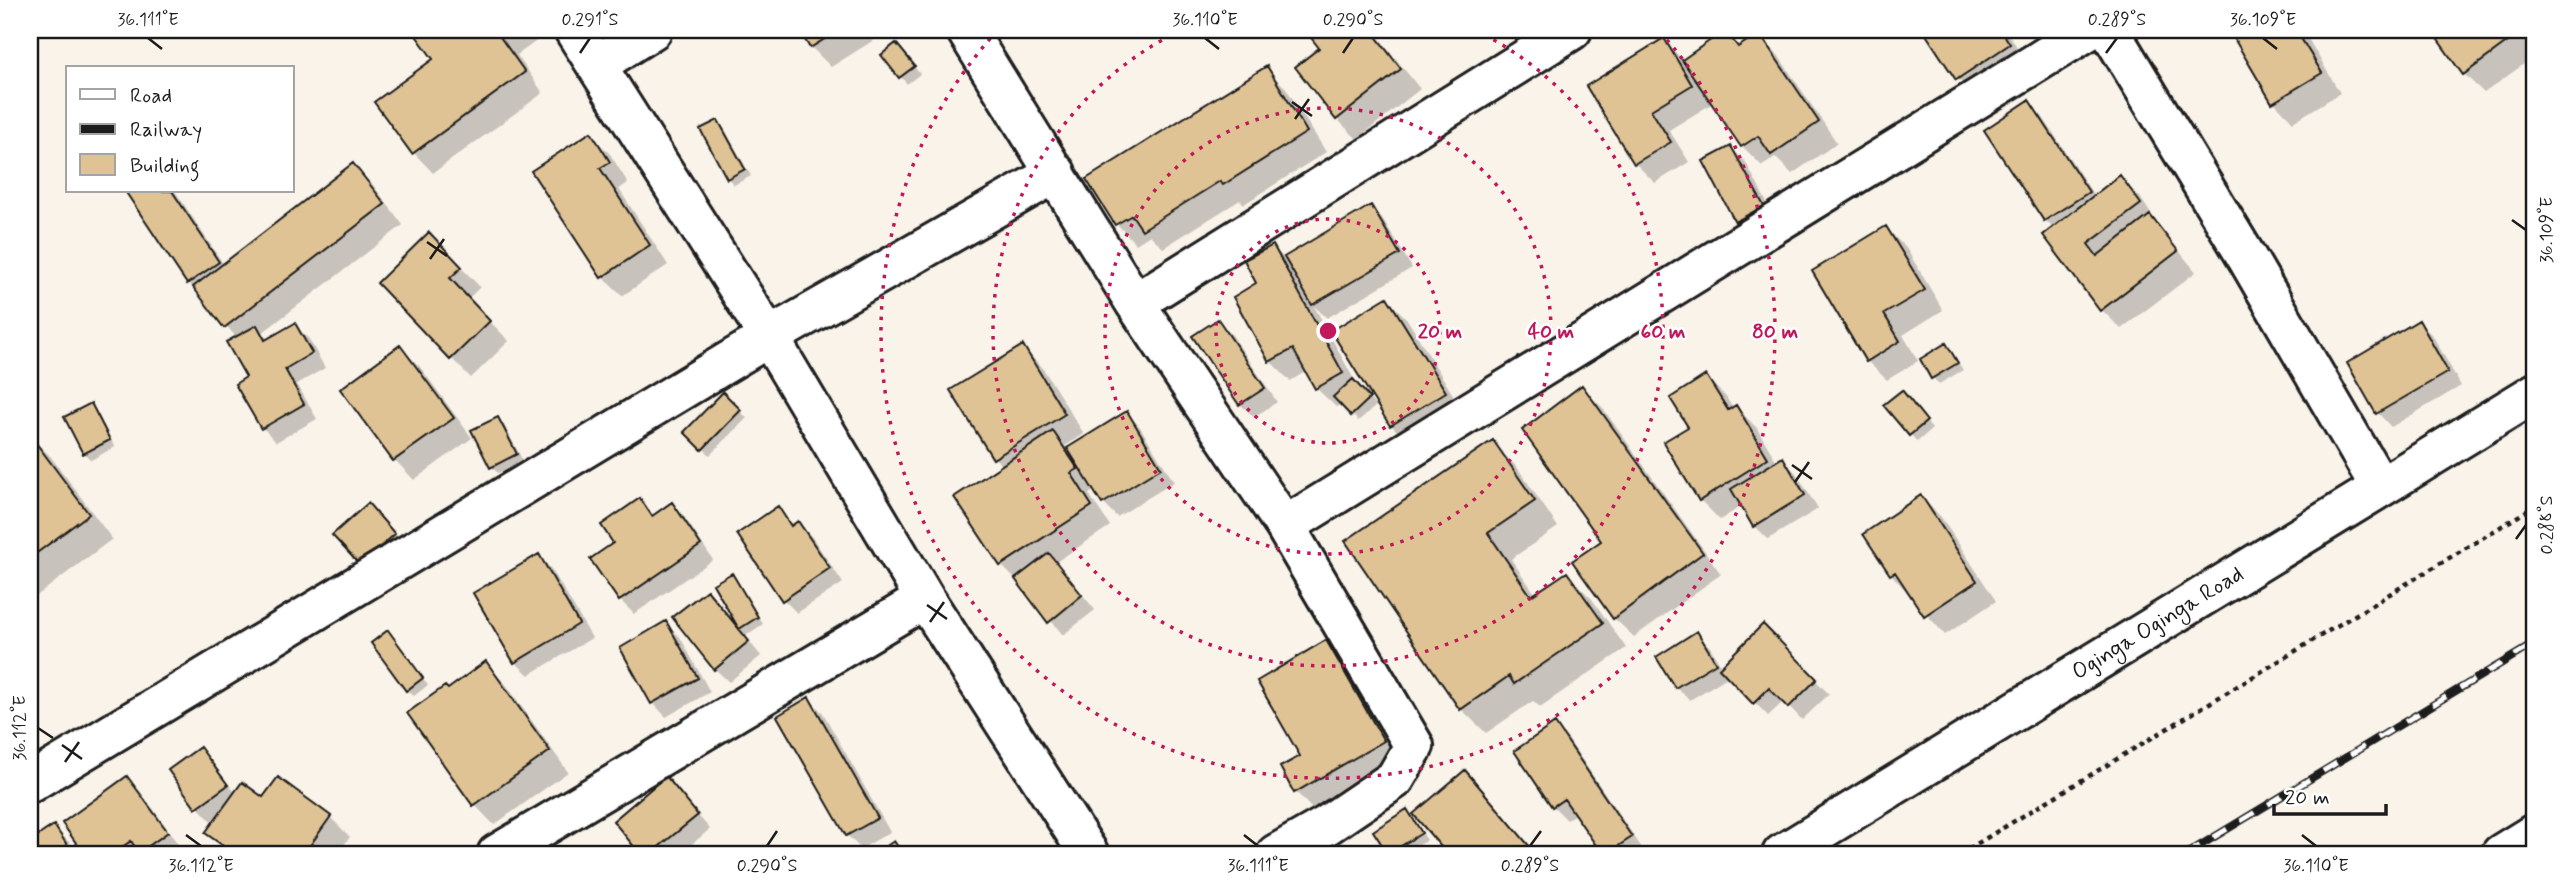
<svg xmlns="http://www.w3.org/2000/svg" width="2565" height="884" font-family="Mynerve,sans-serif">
<rect width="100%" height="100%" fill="#f9f3ea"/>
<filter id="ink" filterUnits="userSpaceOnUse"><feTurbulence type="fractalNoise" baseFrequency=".0143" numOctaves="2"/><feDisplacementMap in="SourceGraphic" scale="14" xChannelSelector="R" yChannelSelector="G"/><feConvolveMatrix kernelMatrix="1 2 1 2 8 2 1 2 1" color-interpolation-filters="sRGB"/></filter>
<g filter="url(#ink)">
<!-- shadow -->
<path fill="#0003" d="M414,30h133l2,2 -32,23 26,38 -110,80 -19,-20 21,-93z
M801,30h89l-59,37 -20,-20z
M1308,30h65l47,59 -63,50 -20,-20 -40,-52 25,-19z
M1925,30h81l22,34 -51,34 -20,-20z
M2231,30h72l37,63 -47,29 -19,-20z
M2433,30h102v26l-51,37 -20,-19z
M1725,32l16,15 17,-11 20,19 59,88 -45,31 -17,-17 -13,9 -20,-20 -29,-43 -44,27 20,32 -34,21 -20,-20 28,-123 20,20z
M902,52l18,22 -13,10 -24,-29z
M1266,69l20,19 40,64 -82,52 -4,-4 -77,48 -13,-13 -14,9 -19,-20 -28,-45z
M2028,102l14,14 53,81 25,-19 20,19 18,28 38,47 -75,57 -19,-19 -48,-81 -9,-9 -59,-90z
M718,122l6,6 27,48 -17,9 -6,-7z
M590,134l20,20 18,29 -9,6 49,76 -46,31 -20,-19z
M1731,148l14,13 31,59 -26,14 -14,-13z
M353,165l20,20 30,40 -141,108 7,7 26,-14 14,13 16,29 -28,16 20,35 -41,23 -13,-14 -26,-90 -48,-55 -61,-92h47l49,74z
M1371,207l13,14 28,47 -85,50 -13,-12 43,79 19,21 -18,15 -16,-17 -6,3 -20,-19 -9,-17 -17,10 -20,-20 -11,-77 14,-37 12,12z
M1886,228l20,20 37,62 -40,25 15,26 -31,19 -20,-19z
M449,255l31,32 -12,12 41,42 -38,37 -20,-20z
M1387,299l20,20 57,94 -53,32 -20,-20z
M1218,321l14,14 45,67 -23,15 -14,-13z
M2419,323l14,13 28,50 -70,41 -13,-14 -29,-49z
M1946,346l17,24 -24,14 -6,-6z
M400,347l20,20 52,71 -58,42 -19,-20 -53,-71z
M1022,347l20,20 42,67 -19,12 4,3 58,-36 13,14 34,55 -57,35 -14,-14 -8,-13 -6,4 21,32 -54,36 39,48 -32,25 -41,-49 -21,-21 2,-98 -8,-9 -43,-67z
M1706,377l20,20 7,12 3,-2 20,20 21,35 5,-3 14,14 22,36 -50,30 -13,-13 -12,-21 -23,15 -20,-20 -10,-73z
M1582,388l20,19 119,167 -87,63 -20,-19z
M723,394l24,24 -37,37 -24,-23z
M1908,399l24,30 -15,13 -31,-37z
M90,405l7,7 18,35 -24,13 -7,-7z
M497,419l7,6 19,36 -25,12 -7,-6z
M30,436l21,21 61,82 -82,62z
M1492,443l25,24 41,60 -47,32 25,36 31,-21 25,25 34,49 -86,59 -7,-6 -47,32 -25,-24z
M1921,497l20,20 55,84 -51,34 -54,-61z
M640,501l15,16 17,-12 13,13 28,42 -79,54 -14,-14 -4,-57z
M778,508l16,18 4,-3 14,14 31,46 -46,30 -14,-14z
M382,519l25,29 -46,15z
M539,556l13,14 40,68 -63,37 -14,-13z
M732,575l6,7 25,42 -18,12 16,20 -32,26 -14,-13 -8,-77 29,33 2,-1z
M666,624l14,13 30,55 -44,25 -13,-14 -31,-55z
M1763,627l66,67 -27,26 -18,-19 -16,15 -39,-40 -39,24 -14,-13 20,-53 14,13 12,20z
M388,632l40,53 -14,11 -7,-6z
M1326,643l19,19 57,99 -87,51 -19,-20 -14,-24 20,-11z
M485,664l20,19 63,89 -74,53 -19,-20 -66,-91 39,-23z
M809,699l14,14 67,119 -29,17 -14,-14z
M1554,725l14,14 76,112 -4,3h-36l-28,-41 -9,7 -14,-14 -37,-55z
M200,749l13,14 23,31 28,6 14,-20 52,37 20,20 -13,17h-107l-22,-21 12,-18 -9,6 -13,-14 -27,-36z
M1465,772l20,20 52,62h-88l-33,-40z
M127,778l14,14 39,55 -8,6 1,1h-87l-22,-30z
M666,779l44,50 -30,25h-37l-28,-33z
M1407,811l20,29 -22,14h-15l-14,-23z
M54,827l25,25 1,2h-50v-11z"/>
<!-- building -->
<path fill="#e0c394" stroke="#1c1c1c" stroke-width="2" d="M412,30h93l-7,4 27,38 -113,82 -38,-52 59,-43z
M799,30h40l-29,18z
M1305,30h66l30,39 -65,51 -41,-53 24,-19z
M1725,30l13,17 21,-14 60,89 -48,33 -13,-19 -17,11 -59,-87z
M1923,30h78l9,14 -54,36z
M2229,30h67l26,43 -50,30z
M2431,30h93l-61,45z
M1664,38l28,47 -41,25 20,32 -37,22 -48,-78z
M896,43l19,23 -16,12 -18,-23z
M1267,66l40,66 -84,53 -3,-4 -78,49 -10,-15 -17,10 -29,-46z
M2029,100l60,92 -45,29 -60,-91z
M718,120l27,49 -18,10 -27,-50z
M591,132l19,30 -10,6 50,77 -49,33 -70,-107z
M1731,146l33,60 -29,16 -32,-61z
M353,163l32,41 -161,124 -31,-41z
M2120,175l21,29 -53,40 9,12 53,-41 28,36 -78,60 -57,-76z
M125,191h47l47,71 -32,22z
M1371,205l29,49 -88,51 -28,-48z
M1886,226l39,64 -41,24 16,27 -34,21 -54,-91z
M429,232l33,35 -12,11 40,43 -40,39 -73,-77z
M1273,245l70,128 -28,16 -22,-40 -24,13 -36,-65 23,-14 -12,-23z
M1387,297l59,95 -56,34 -59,-95z
M1218,319l47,69 -26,17 -47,-69z
M2419,320l29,52 -72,42 -29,-51z
M295,323l17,30 -27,16 19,35 -43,25 -26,-45 11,-7 -20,-35 31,-17 8,15z
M1946,343l12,20 -27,16 -11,-20z
M400,345l54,73 -61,43 -53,-72z
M1023,345l42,69 -72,45 -43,-69z
M1706,375l22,35 8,-5 32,53 -69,43 -36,-59 25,-15 -18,-29z
M1353,379l17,19 -19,18 -18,-19z
M1582,385l121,168 -90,66 -41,-58 29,-20 -79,-111z
M1902,390l25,31 -18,15 -26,-31z
M723,392l18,18 -39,40 -18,-18z
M91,403l19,37 -27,14 -19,-37z
M1127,411l34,57 -59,36 -35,-56z
M498,417l19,37 -27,14 -19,-38z
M1053,431l25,38 -7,4 21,33 -92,60 -46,-69z
M30,435l59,79 -59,44z
M1493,440l42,61 -47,32 43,63 36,-24 36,51 -89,61 -5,-8 -49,34 -115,-169z
M1783,457l22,38 -52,32 -22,-38z
M1921,495l56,86 -53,35 -29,-44 -5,3 -27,-41z
M640,498l12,18 20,-14 29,43 -82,56 -29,-42 23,-16 -12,-18z
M368,503l27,31 -35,31 -28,-30z
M778,506l13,20 7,-5 32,47 -48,33 -45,-67z
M1049,553l33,42 -34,28 -33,-44z
M539,554l40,70 -65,39 -41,-70z
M732,573l26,44 -19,12 -26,-45z
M707,590l42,51 -35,29 -42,-53z
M666,621l32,57 -47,26 -31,-56z
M1763,624l54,55 -29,29 -19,-20 -16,16 -34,-36z
M388,630l35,48 -17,13 -35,-48z
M1697,631l19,32 -41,25 -19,-31z
M1326,640l58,101 -90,52 -14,-26 20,-11 -43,-75z
M486,661l64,90 -77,55 -66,-93 38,-27 3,3z
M809,697l69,121 -32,18 -69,-120z
M1555,723l77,114 -26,17h-4l-38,-55 -12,8 -38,-56z
M200,747l28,38 -32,23 -28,-38z
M1465,770l71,84h-89l-34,-40z
M127,776l41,56 -29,21 -8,-12 -19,13h-28l-22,-31z
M666,776l32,39 -48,39h-10l-27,-33z
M278,777l53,39 -27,38h-69l-30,-21 37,-51 21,15z
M1407,809l15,24 -34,21 -15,-23z
M54,825l19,29h-43v-13z
M894,841l9,13h-29z"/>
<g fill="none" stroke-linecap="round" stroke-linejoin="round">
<defs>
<path id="street" d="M574,30l195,307 156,262 164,255
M966,30l169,273 150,223 129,220 -19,33 -68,46 -51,29
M2109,30l138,228 133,229
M597,65l55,-35
M1135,303l437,-273
M1285,526l804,-496
M30,783l739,-446 287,-164
M497,854l428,-255"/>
<g id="secondary">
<path id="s1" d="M1782,854l753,-461"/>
</g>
<path id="highway" d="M2501,854l34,-21"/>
</defs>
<!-- street casing -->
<use href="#street" stroke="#1c1c1c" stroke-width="44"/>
<!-- secondary casing -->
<use href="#secondary" stroke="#1c1c1c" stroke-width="44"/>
<!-- highway casing -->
<use href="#highway" stroke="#1c1c1c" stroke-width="44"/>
<!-- path -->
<path stroke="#1c1c1c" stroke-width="4.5" stroke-dasharray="5 5" stroke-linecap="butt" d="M1960,854l575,-348"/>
<!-- street -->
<use href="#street" stroke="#fff" stroke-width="38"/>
<!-- secondary -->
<use href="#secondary" stroke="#fff" stroke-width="38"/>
<!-- highway -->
<use href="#highway" stroke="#fff" stroke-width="38"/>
<defs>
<path id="rail" d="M2186,854l349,-211"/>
</defs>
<!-- rail casing -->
<use href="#rail" stroke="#1c1c1c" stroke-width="8"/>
<!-- rail -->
<use href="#rail" stroke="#fff" stroke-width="5" stroke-dasharray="16" stroke-linecap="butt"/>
</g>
</g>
<!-- ticks -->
<path fill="none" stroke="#1c1c1c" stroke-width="2.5" d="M148,38l14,11M1205,38l14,11M2263,38l14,11M580,53l10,-15M1343,53l10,-15M2106,53l11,-15M1292,102l20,14M1295,119l14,-20M2512,220l14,10M427,242l20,14M430,259l14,-20M1792,465l20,14M1795,482l14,-20M2516,539l10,-14M927,605l20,14M930,622l14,-20M38,728l15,10M62,745l20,14M65,762l14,-20M186,835l15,11M1244,835l14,11M2302,835l14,11M767,846l10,-15M1530,846l11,-15"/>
<!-- distance rings -->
<g fill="none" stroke="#c2185b" stroke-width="3.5" stroke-dasharray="3.5 7">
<circle cx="1328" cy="331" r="112"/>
<circle cx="1328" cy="331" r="223"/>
<path d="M1475 30A335 335 0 1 1 1181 30"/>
<path d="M1660 32A447 447 0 1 1 996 32"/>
</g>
<g text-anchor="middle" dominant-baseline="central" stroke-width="5" stroke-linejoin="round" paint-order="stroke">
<!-- street labels -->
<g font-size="23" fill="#1c1c1c" stroke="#fff">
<text stroke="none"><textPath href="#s1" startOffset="441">Oginga Oginga Road</textPath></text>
</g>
</g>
<circle cx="1328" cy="331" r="10" fill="#c2185b" stroke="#fff" stroke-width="3.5"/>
<g font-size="21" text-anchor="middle" font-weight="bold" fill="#c2185b" stroke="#fff" stroke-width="5" stroke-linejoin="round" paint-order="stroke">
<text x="1440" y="338">20 m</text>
<text x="1551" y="338">40 m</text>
<text x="1663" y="338">60 m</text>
<text x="1775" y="338">80 m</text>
</g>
<!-- margin -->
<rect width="2565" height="884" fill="none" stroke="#fff" stroke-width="77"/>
<!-- legend -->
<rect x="66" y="66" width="228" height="126" fill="#ffffff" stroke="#a4a4a4" stroke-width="2"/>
<rect x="80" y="89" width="35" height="10" fill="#ffffff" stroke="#a4a4a4" stroke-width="2"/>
<text x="130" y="102" font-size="21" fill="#1c1c1c">Road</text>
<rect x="80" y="124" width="35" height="10" fill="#1c1c1c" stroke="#a4a4a4" stroke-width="2"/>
<text x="130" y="136" font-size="21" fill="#1c1c1c">Railway</text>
<rect x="80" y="154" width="35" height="21" fill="#e0c394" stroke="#a4a4a4" stroke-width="2"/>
<text x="130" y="172" font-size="21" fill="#1c1c1c">Building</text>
<!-- scale -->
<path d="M2274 804v10h112v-10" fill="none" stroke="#1c1c1c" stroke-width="3.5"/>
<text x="2285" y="804" font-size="21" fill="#1c1c1c" stroke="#ffffff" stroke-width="5" paint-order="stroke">20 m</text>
<rect x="38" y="38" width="2488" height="808" fill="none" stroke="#1c1c1c" stroke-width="2.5"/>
<g font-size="18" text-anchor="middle" fill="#1c1c1c">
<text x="148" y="25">36.111°E</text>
<text x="590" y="25">0.291°S</text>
<text x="1205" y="25">36.110°E</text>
<text x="1353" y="25">0.290°S</text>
<text x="2117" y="25">0.289°S</text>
<text x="2263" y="25">36.109°E</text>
<text transform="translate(2546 230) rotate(-90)" y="6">36.109°E</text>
<text transform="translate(2546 525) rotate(-90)" y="6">0.288°S</text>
<text transform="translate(19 728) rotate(-90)" y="6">36.112°E</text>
<text x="201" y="871">36.112°E</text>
<text x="767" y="871">0.290°S</text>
<text x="1258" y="871">36.111°E</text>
<text x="1530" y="871">0.289°S</text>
<text x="2316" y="871">36.110°E</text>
</g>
</svg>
